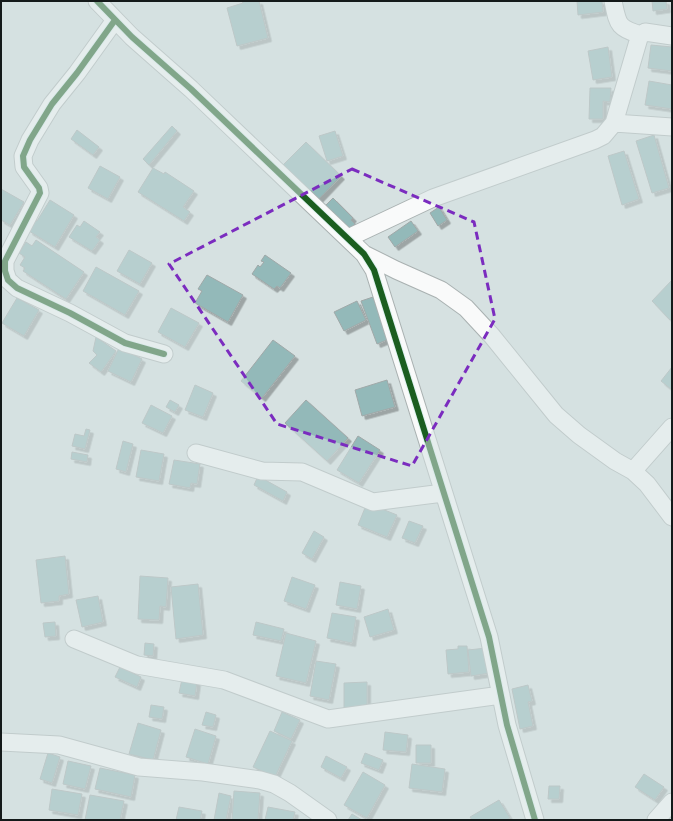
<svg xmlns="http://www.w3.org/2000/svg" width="673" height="821" font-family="'PT Serif',serif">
<defs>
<filter id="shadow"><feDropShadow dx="3.5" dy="3.5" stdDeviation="0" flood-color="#0004"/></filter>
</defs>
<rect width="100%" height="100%" fill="#d6e1e1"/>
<!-- building -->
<path fill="#93b9b9" stroke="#a0a8a8" filter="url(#shadow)" d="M242,1h17l9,37 -31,8 -10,-38 16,-5z
M577,1h25l1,11 -25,3z
M652,1h14l1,8 -14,2z
M651,45l21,2v24l-24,-3z
M608,47l4,30 -19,3 -5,-29z
M649,81l23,4v24l-27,-4z
M590,88h21l-1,14 -7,-1v18h-14z
M172,126l5,5 -28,34 -6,-6z
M77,130l22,17 -6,8 -22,-16z
M335,131l8,25 -16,5 -8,-25z
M654,135l15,53 -17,5 -16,-52z
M306,142l35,34 -23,24 -35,-35z
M624,151l15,48 -17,6 -14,-49z
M100,166l20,11 -12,22 -20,-11z
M153,168l11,6 1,-2 29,19 -11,16 7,5 -6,9 -46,-29z
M1,189l23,13 -14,23 -9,-5z
M333,198l20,20 -2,2 4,4 -9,9 -24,-24z
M50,200l24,15 -19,32 -26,-16 6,-11 2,1z
M439,207l8,13 -9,6 -8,-13z
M84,221l16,11 -4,5 4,3 -8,11 -23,-14 8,-12 3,2z
M411,221l7,10 -23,16 -7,-10z
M36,240l48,32 -18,27 -43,-28 2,-3 -5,-3 5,-8 -6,-4 7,-11 6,4z
M129,250l23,13 -12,21 -23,-13z
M265,255l26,18 -11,15 -3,-2 -3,3 -22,-15 6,-9 2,2 4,-5 -3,-1z
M96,267l43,24 -14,24 -42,-24z
M207,275l36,20 -15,27 -33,-19 7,-12 -4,-2z
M672,280v38l-2,2 -18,-19z
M373,297l16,42 -12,5 -16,-43z
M17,298l22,12 -15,26 -22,-13z
M357,301l9,19 -22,11 -10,-19z
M171,308l28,15 -14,24 -27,-15z
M96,337l20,14 -15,21 -12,-9 8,-8 -4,-4z
M273,340l22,16 -33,42 -21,-17z
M120,346l11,5 -1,2 12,6 -11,23 -23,-11z
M672,367v23l-11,-9z
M387,380l8,27 -33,9 -7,-26z
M195,385l18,8 -10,24 -18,-7z
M170,400l9,5 -4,7 -9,-5z
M306,400l42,38 -21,23 -42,-38z
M151,405l21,11 -9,17 -21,-10z
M86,429l4,1 -5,19 -13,-3 3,-12 9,2z
M358,436l22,14 -21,33 -22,-13z
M123,441l10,3 -7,28 -10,-3z
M141,450l23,4 -5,27 -23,-4z
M72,452l16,3 -1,7 -16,-3z
M174,460l26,4 -3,20 -6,-1 -1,5 -21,-4z
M258,476l29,16 -4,9 -29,-16z
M367,503l30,12 -10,22 -29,-12z
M409,521l14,5 -8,17 -13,-5z
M314,531l10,6 -12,22 -10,-6z
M65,556l4,38 -10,2v5l-18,2 -5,-43z
M140,576l28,2 -2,29 -6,-1 -1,14 -21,-1z
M292,577l23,8 -9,24 -22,-8z
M340,582l21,4 -4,23 -21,-4z
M198,584l5,51 -27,4 -5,-52z
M98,596l5,26 -21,5 -6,-27z
M388,609l6,21 -24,7 -6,-20z
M332,613l24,4 -4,26 -25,-5z
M55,622l1,14 -11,1 -2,-14z
M256,622l28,7 -3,12 -28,-6z
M286,633l30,8 -10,42 -30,-7z
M145,643l9,1 -1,12 -9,-1z
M458,646h9l2,26 -21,2 -2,-24 12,-1z
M486,648l4,25 -19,3 -3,-26z
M316,661l20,3 -7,36 -19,-4z
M120,667l21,10 -4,10 -22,-10z
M182,679l15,3 -2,14 -16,-3z
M367,682v26l-23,1v-26z
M528,685l4,16 -4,1 5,24 -13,3 -8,-40z
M151,705l13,2 -2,12 -13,-2z
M206,712l10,3 -3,12 -11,-2z
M282,712l18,8 -9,19 -17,-8z
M138,723l23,7 -8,30 -24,-6z
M195,729l21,7 -8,28 -22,-7z
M270,731l22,10 -17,36 -22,-10z
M385,732l23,3 -2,17 -23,-2z
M416,745h15v18h-15z
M48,753l12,4 -8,26 -12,-4z
M365,753l18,7 -4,10 -18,-7z
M326,756l21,11 -6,11 -20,-11z
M68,761l23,5 -6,23 -22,-5z
M412,764l33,5 -3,23 -33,-4z
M100,768l35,7 -4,22 -36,-8z
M363,772l22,13 -18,33 -23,-13z
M644,774l20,13 -9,13 -20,-13z
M549,786h11l-1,13h-11z
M52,789l30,5 -4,21 -29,-5z
M234,791l26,2 -2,27h-26z
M219,793l12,3 -5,24h-12z
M90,795l34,6 -4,19h-35z
M499,800l11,18 -4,2h-34l-2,-3z
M179,807l23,4 -2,9h-24z
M268,807l27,5 -2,8h-28z
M352,814l10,6h-14z"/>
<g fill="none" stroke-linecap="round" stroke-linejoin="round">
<defs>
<path id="street" d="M97,1l35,36 59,52 173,165 10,16 115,367 18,88 28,95
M613,1c5,23 4,27 28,34l4,-3 27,4
M115,20l-38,53 -25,31 -22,36 -7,16 1,11 15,21 1,5 -35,68v10l3,9 9,8 53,25 55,30 39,11
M614,123l58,4
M348,238l85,-40 162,-58 8,-4 11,-13 25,-85 2,-3
M364,254l32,16 45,20 25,18 26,28 64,79 23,20 36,26 18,10 14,13 25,33
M196,453l66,18 40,1 71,30 70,-9
M633,471l39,-44
M74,639l63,26 87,15 104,39 173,-24
M1,742l58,3 80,22 64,5 57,8 14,4 16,9 38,27
M656,820l16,-18"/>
</defs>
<!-- street casing -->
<use href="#street" stroke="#a9b1b1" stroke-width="19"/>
<!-- street -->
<use href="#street" stroke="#f9fafa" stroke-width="17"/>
<defs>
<path id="cycleway" d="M97,1l35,36 59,52 173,165 10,16 115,367 18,88 28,95
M115,20l-38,53 -25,31 -22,36 -7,16 1,11 15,21 1,5 -35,68v10l3,9 9,8 53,25 55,30 39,11"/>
</defs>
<!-- cycleway casing -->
<use href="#cycleway" stroke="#dff2f2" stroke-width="8"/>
<!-- cycleway -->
<use href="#cycleway" stroke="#1b5e20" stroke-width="6"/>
</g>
<!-- marked area -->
<path d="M0 0H673V821H0ZM352,169l122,53 21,97 -83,147 -135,-42 -108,-160z" fill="#d6e1e1" fill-opacity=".55" fill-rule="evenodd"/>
<path fill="none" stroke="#7b2cbf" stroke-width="3" stroke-dasharray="8 5" stroke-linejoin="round" d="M352,169l122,53 21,97 -83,147 -135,-42 -108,-160z"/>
<!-- border -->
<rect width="673" height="821" fill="none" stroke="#141a1a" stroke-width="4"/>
</svg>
